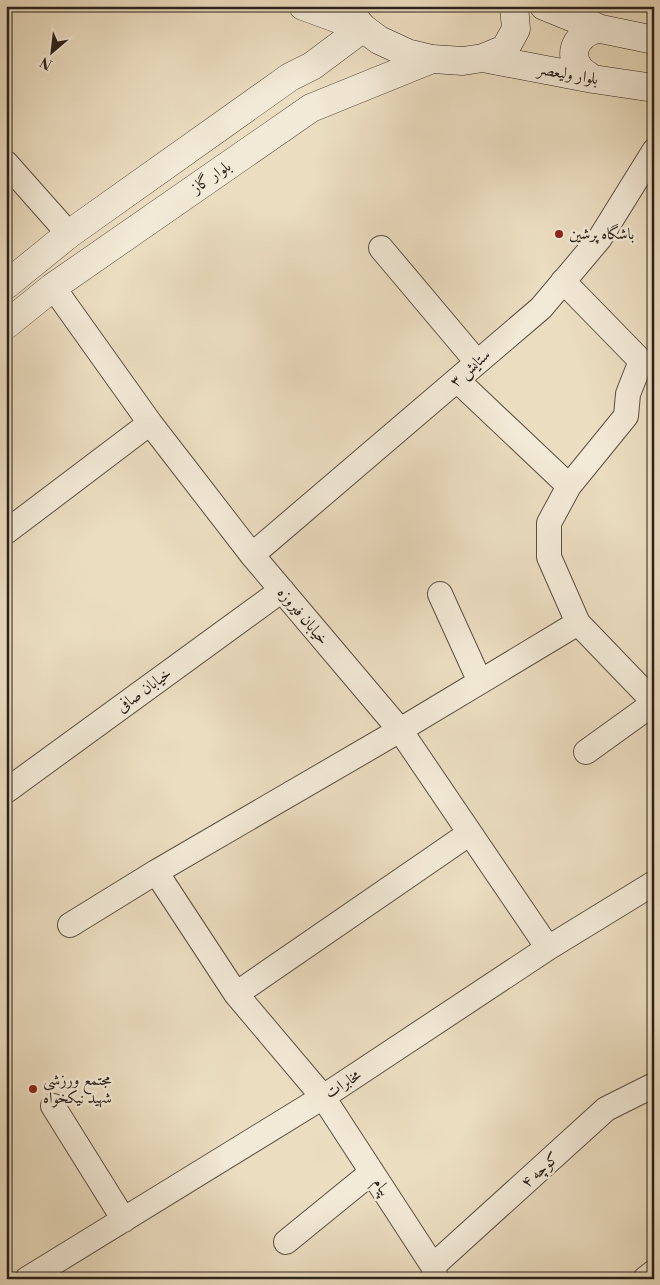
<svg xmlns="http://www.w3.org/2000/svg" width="660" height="1285" font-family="'Libre Bodoni',Amiri,serif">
<rect width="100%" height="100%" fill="#ebddc0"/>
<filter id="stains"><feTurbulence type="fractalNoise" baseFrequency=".004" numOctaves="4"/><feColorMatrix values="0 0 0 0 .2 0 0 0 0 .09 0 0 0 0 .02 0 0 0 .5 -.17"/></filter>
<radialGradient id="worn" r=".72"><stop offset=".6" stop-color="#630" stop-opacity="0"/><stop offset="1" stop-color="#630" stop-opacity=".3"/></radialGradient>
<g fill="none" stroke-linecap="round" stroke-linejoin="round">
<defs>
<path id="minor" d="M6,163l63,71
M381,248l96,114
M563,281l78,80 -13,33 -2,22 -57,70
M53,287l97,136 102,132 148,175 148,218
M457,380l112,106 -20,37v34l29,66 76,79
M6,532l144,-109
M252,555l289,-247 59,-70 54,-87
M440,594l40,88
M586,752l68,-49
M6,791l276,-201
M70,925l86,-53
M236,994l234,-161
M53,1106l71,114
M286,1242l86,-70
M433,1266l173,-157 48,-24
M27,1279l296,-182 225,-149 106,-65
M436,1279l-3,-13 -110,-169 -87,-103 -80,-122 244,-142 178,-107
M645,1279l9,-7"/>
<path id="tertiary" d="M6,285l63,-51 221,-157 22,-11 51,-38
M6,325l47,-38 258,-179 121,-49"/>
<path id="secondary" d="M303,6l60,22
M347,6v4l16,18 16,12 28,13 25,6 31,2 20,-3 22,-9 11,-20 -2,-23
M544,6l57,23 53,11
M483,58l110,21 61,9
M593,79c-4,-3 -10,-6 -13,-10 -15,-18 1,-39 21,-40"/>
</defs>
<!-- minor casing -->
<use href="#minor" stroke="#5b5044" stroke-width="26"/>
<!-- tertiary casing -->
<use href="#tertiary" stroke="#5b5044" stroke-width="29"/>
<!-- secondary casing -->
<use href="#secondary" stroke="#2b211a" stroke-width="29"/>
<!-- minor -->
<use href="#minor" stroke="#f2e9d6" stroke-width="24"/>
<!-- tertiary -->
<use href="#tertiary" stroke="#f2e9d6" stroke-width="28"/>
<!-- secondary -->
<use href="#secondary" stroke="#f2e9d6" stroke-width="28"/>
</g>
<!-- markers -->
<g fill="#8f2418" stroke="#f2e9d6" stroke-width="2">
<circle cx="559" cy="234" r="5"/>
<circle cx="33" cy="1089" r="5"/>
</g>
<g text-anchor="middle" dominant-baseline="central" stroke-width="5" stroke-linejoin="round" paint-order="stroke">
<!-- street labels -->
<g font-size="16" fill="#2b211a" stroke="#f2e9d6">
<text transform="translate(568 74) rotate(10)">بلوار ولیعصر</text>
<text transform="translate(211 177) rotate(-35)">بلوار گاز</text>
<text transform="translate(470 368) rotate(-42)">ستایش ۳</text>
<text transform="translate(303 616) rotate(50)">خیابان فیروزه</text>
<text transform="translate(144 690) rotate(-36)">خیابان صافی</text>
<text transform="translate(343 1084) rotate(-33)">مخابرات</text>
<text transform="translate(540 1170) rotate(-42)">کوچه ۴</text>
<text transform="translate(382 1187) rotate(57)">پیام</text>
</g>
<!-- poi labels -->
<g font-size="16" fill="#2b211a" stroke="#f2e9d6" text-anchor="start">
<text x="569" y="234">باشگاه پرشین</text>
<text x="43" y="1080">مجتمع ورزشی<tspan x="43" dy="18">شهید نیکخواه</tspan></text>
</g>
</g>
<!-- margin -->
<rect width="660" height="1285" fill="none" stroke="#ebddc0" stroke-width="25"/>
<rect x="8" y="8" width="645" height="1270" fill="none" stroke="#2b211a" stroke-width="2.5"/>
<rect x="12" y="12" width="635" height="1260" fill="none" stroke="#2b211a"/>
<!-- north arrow -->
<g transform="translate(52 52) rotate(208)" stroke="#f2e9d6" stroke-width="4" paint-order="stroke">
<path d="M0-4L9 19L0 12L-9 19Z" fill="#2b211a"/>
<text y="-8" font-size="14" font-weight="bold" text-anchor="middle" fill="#2b211a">N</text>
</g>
<rect width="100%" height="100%" filter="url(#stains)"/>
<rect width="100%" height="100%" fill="url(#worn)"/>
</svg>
